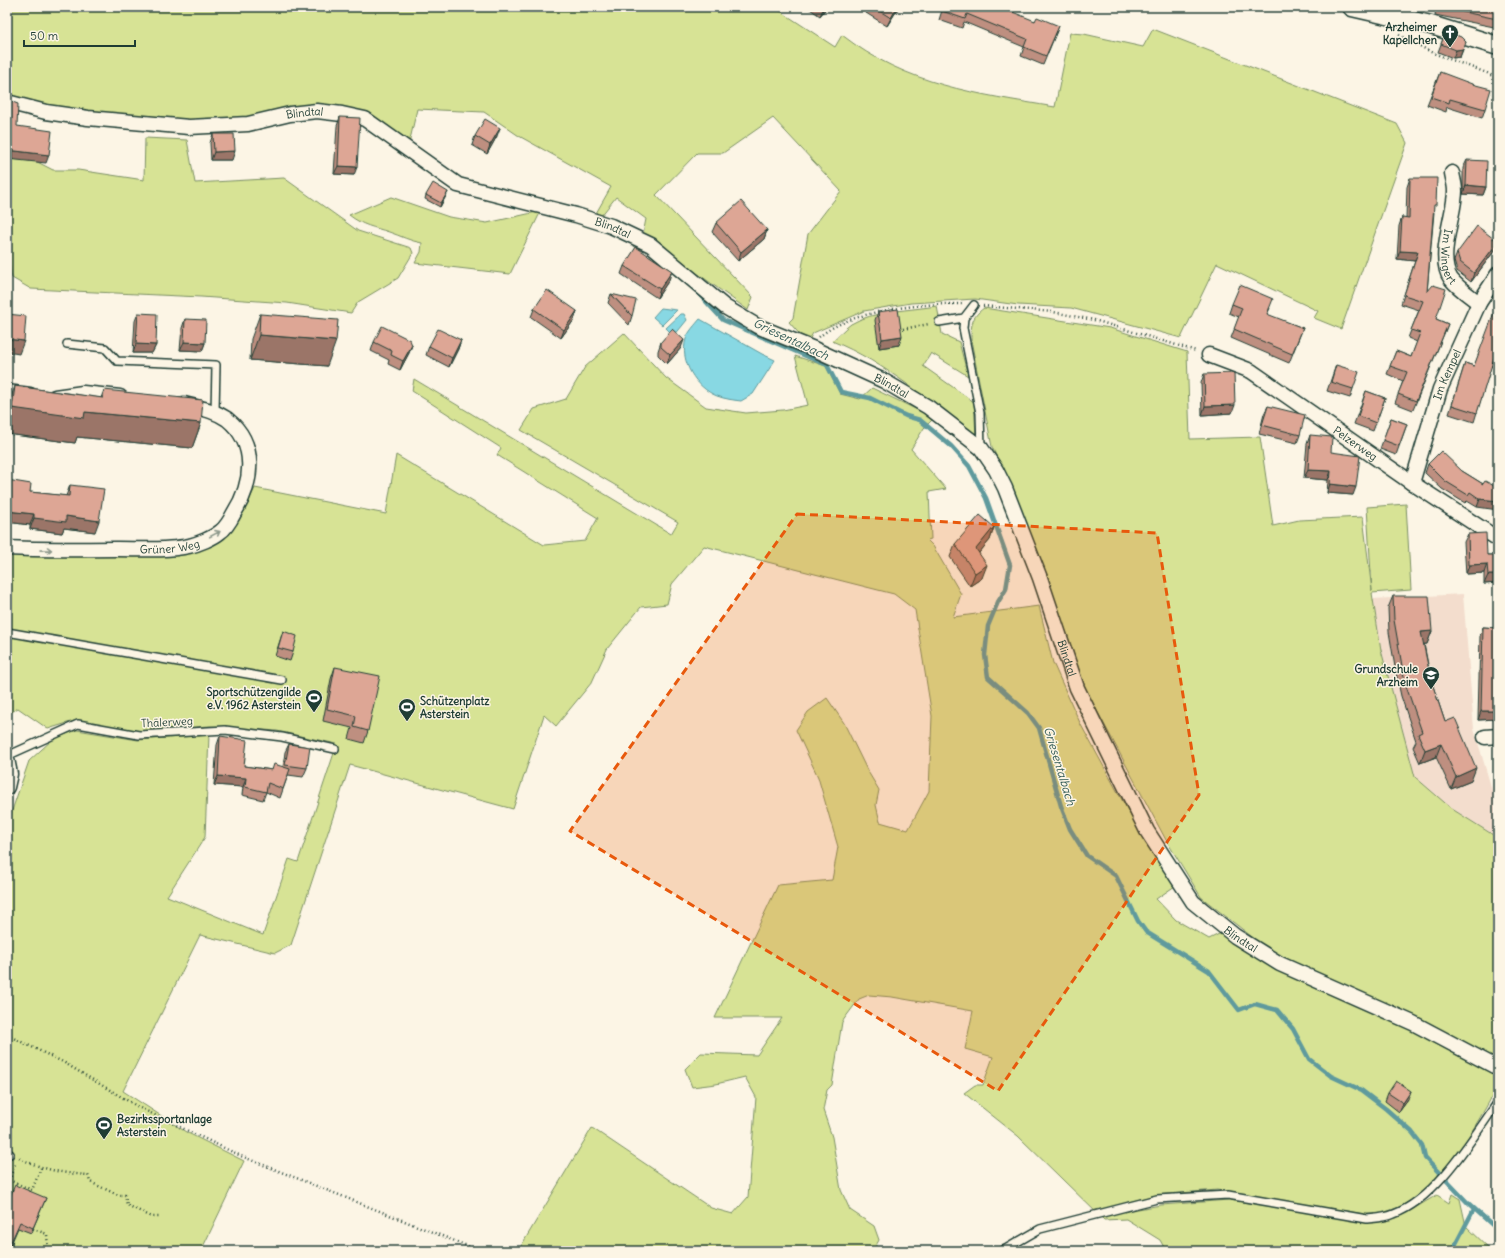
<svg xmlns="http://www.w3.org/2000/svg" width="1505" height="1258" font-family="Delius,sans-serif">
<rect width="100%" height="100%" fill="#fcf5e5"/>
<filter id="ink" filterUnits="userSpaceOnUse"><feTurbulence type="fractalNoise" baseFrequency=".025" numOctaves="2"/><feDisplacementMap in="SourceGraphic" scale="8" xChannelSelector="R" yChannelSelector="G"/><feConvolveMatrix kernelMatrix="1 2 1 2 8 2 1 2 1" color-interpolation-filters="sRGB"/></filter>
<g filter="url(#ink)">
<!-- built -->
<path fill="#f3ddcd" d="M1463,594l11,135 18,61 6,8v40l-46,-29 -37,-32 -34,-127 -9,-51z"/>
<!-- green -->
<path fill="#d7e395" stroke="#7b9064" d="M7,7h767l61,40 7,-12c64,50 135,59 213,72l15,-74 14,1 59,13 10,-18 244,95 10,19 -66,186 -27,-11 4,-7 -101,-48 -36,75 -110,-30 -53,-3 -43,-6 -64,4 -47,8 -51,22 -4,7 -7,-3 -13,-15 4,-4 15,-84 33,-43 -68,-73 -50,35h-26l-41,42 97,102 -5,13 -105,-76 3,-15 -30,-22 -15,19 -6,-1 16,-28 -92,-51 -35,-24 -67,-3 -8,35 -23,-16 -76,-22 -47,7 -36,9 -83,-4 -114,-13 -23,-10z
M145,138l42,2 8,43 89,-5 74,53 53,17 2,5 -15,25 -40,24 -7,11 -64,-10 -86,-6 -170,-8 -19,-11 -3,-16 -2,1v-114l3,-1 43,22h25l66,10z
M391,197l58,20 38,6 54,-12 -31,63 -95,-11 6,-11 1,-9c-12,-2 -21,-7 -33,-11 -15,-5 -26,-6 -40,-17z
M937,306l5,28 17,8 9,34 -37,-23 -8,13 51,36 2,34c-45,-33 -91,-74 -144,-95 6,-5 12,-12 19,-17 21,-13 61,-14 86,-18z
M984,308l126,20 77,24 3,87 70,-2 13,89 26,-6 64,-3 9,74 -5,-84 39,-3 5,86 -39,3 9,57 34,127 37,32 46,29v222l-196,-91 -37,-22 -64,-50 -35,-57 -80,-150 -39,-114 -19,-43 -17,-46 -19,-40 -21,-107c0,-14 0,-23 13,-32z
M624,333l42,45 40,29 40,6 37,-3 25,-5 -13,-49 31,10 14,28 20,5 12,-11 62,30 -10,10 -13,21 35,40 -17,3 2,47 -4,1 6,6 28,48 -8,23 86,-11 14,57 28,62 52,95 42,66 -19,13 20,21 33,19 12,-6 203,100 66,37 4,7 3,11c-27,47 -69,129 -133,126l-147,-24 -61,5 -31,8 13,6 23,-4 68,-5 138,21c30,1 45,-12 70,-26l12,8 3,-9 8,5 6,27 26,25h-326l-6,-11 -34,-21 -22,1 -86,-84 -54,-43 11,-8h8l10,-28 -28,-8 8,-38 -81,-14 -23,-2 -10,4 -17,23 -10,63 -5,5 -4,20 9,27 9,53 9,20 24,16 5,14 -6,11h-355l74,-123 119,80 22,6 15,-17 8,-100 -11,-20 -29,7 -24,3 -7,-18 16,-16 56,2 25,-37h-67l63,-133 54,-5 6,-33 -20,-70 -22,-47 12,-18 19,-14 17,25 23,47 12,20 -3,15 4,17 28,8 21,-39 3,-75 -17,-106 -21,-16 -190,-48 -32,38 -5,20 -26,3 -34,42 -15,33 -36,44 -12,-11 -31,94 -163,-44 -59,180 -16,8 -75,-18 -77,156 63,41 58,29 -43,90h-194v-426l22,-64 24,-22 24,-9 61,10 71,-5 -4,102 -38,59 96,39 26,-76 9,3 39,-118 -60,-13 -51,-4 -16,-1 -72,5 -61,-11 -29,9 -30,-21 -11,7v-160l144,1 78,-24 10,-11 16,-33 131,26 10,-59 148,90 41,-4 13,-23 -101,-63 4,-7 -89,-57 2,-12 257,155 7,-12 -157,-92 13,-21 32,-10 19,-32z"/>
<!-- water -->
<path fill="#88d8e3" stroke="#5e9a9d" d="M661,308l16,2 -15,15 -9,-8z
M681,314h3l3,6 -13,16 -8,-8z
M700,319l62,35 13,6 -22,34 -12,7c-8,-1 -16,-2 -24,-5 -21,-8 -38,-35 -31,-57 2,-7 10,-15 14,-20z"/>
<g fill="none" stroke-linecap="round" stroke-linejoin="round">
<!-- stream -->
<path stroke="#5e9a9d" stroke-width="4.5" d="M699,294l24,26 104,45 14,27 29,6 36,18 14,4 31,26 18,20 17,32 24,67 -4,24 -8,13 -10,24 -3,29 3,22 40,36 11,15 22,78 9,23 17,27 29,20 22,45 8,11 63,39 30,39 16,-6 22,6 16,19 16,30 22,17 30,14 25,19 26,23 10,13 3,13 43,45 30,27
M1452,1251l22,-42"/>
<defs>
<path id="service" d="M974,305l-10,13 -1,10 17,85 1,35
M939,322l25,-4
M67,344l38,4 12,13 99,4 -1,47
M7,632l275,48
M7,756l71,-32 61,11 86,-5 57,7 53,12
M7,1153l3,1
M1002,1251l38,-22 117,-30 71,-4 139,24c10,-1 18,-1 27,-5 42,-15 79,-77 104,-112"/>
<g id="minor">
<path id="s1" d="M7,102l39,10 42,6 101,9 59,-3 42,-10 27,-3 25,3 23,5 93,66 118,30 35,11 40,19 74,62 32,19 57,23 70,32 44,26 53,41 15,22 9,18 35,90 37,110 70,143 46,71 42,34 45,28 133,59 85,45"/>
<path id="s2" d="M1452,173c1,6 3,12 3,18 0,23 -19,67 -4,88 7,9 19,17 28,24"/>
<path id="s3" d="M1209,355l42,16 161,112 86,56"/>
<path d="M7,392l23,3"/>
<path d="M55,397l28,-4 37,4"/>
<path id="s4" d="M1412,483l28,-94 39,-86 19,-29"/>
<path id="s5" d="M7,548c37,2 73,1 110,1 23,0 49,2 72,-3 9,-2 24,-8 31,-14 6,-4 11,-13 14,-19 19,-30 24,-69 -7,-94 -13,-9 -28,-11 -43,-15"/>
<path d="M1485,737l13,-1"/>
<path d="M7,759l3,15 -3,13"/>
</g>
<path id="tertiary" d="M1352,7l79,18 67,21"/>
</defs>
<!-- service casing -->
<use href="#service" stroke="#1f3d34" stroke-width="10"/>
<!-- minor casing -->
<use href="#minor" stroke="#1f3d34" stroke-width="17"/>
<!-- tertiary casing -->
<use href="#tertiary" stroke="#1f3d34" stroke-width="21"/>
<!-- path -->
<path stroke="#1f3d34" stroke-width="2.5" stroke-dasharray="1 3" stroke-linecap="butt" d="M1399,35l34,18 54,20 11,6
M983,306l70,6 41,8 102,31
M903,329l26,-5
M819,337c31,-27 103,-34 143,-33
M7,1035l56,27 77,46 101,48 239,95
M19,1158c26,12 41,15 69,17l2,7 28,13h7l2,10 25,12h7
M9,1180l23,10 9,-22
M7,1188l8,-24
M33,1229l14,5 1,17"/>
<!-- service -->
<use href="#service" stroke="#fcf5e5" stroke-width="7"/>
<!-- minor -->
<use href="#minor" stroke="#fcf5e5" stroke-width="14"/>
<!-- tertiary -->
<use href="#tertiary" stroke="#fcf5e5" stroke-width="18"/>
</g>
<!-- wall -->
<path fill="#be8f80" stroke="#1f3d34" d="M807,7h20l-7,9z
M869,7h30l-12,19 -21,-13z
M943,7l92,14 24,5 -16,39 -22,-9 3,-9 -60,-25 -2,6 -23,-8z
M1436,7h62l-1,12 -3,8 -59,-12z
M1446,31l20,11 -6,15 -7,1 -15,-6z
M1440,72l45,37 -3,9 -35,-11 -1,5 -19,-7z
M340,117l14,58 -20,-1 3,-48z
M213,134l19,26h-21l-1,-17z
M475,136h22l-10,18 -15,-9z
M1467,160l19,27 -3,8 -20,-1v-26z
M1410,178l24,34 -7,80 9,27 12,5 -35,86 -18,-7 8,-22 -16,-7 9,-23 15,6 6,-15 -9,-4 11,-28 -18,-6 14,-43 -18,-2 2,-33 3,-9 4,1 1,-31z
M426,195l20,1 -6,11 -15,-8z
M716,223l51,7 -3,9 -26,22 -26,-29z
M1495,250l-24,32 -14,-11 -3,-10 3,-8z
M624,266l45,14 -12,18 -36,-24z
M611,294l21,22 -3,9 -21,-22z
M1232,304l38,4 -3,7 36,13 -14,35 -58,-25 8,-21 -10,-4z
M534,309l43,2 -3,9 -13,18 -30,-21z
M1498,311v58l-7,-3 -17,56 -25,-8 16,-51 9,3z
M878,312l21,33 -20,3 -4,-28z
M138,313l18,32 -4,8h-19l2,-32z
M260,314l67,52 -77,-6 1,-21z
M185,319l20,24 -3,8 -22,-1 2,-22z
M461,340l-3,9 -9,18 -23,-12 3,-9z
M374,342l38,3 -3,8 -9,17 -12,-6 1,-4 -18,-9z
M661,342l20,6 -14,16 -9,-9v-4z
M1336,365l17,24 -3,9 -23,-7z
M1204,374l28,39 -30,2 -1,-32z
M15,386l86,12 3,-8 97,33 -9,25 -115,-11 -2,6 -68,-9v-26z
M1366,391l19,7 -12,33 -19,-7z
M1268,406l32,29 -3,8 -38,-9 5,-20z
M1391,418l16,6 -11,31 -16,-6z
M1310,435l21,17 22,43 -26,-2 1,-13 -24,-2 3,-34z
M1428,464l34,7 21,13 15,4 -21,19 -10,-6 -2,2 -23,-14 -17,-16z
M7,480l23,12 36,4 4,-11 25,47 -31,-4 -2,5 -32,-4v-4l-23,-3z
M994,527l-4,13 -11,13 3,25 -12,8 -20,-29 5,-13z
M1468,534l19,21h11v28l-14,1v-11l-18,1 -2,-32z
M1393,596l39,35 -5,13h-3l7,36 14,42 26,59 -20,8 -15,-32 -16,6 -7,-16 3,-6 -15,-45 -5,-23 -7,-41 -1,-24z
M1483,627l15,1v91l-20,1 2,-84z
M283,631l10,21 -3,9 -15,-5z
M335,667l33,64 -4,12 -15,-4 3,-11 -29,-7 8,-42z
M220,736l24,30 28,4 11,-3 2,-15 4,-8 18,24 -4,9 -15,-2 -8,23 -14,-6 -3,8 -21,-5 1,-8 -29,-2 3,-40z
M1388,1093l20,7 -9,12 -14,-11z
M46,1198l-15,35 -13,-5 -10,23h-1v-48z"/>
<!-- shaded-wall -->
<path fill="#9b7468" stroke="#1f3d34" d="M824,7h3l-7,9z
M897,7h2l-12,19 4,-8z
M1463,49l-3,8 -7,1 3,-8z
M500,128l-3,8 -10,18 3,-9z
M7,150l42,5 -3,8 -39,-4z
M235,151l-3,9h-21l3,-8z
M338,166l19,1 -3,8 -20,-1z
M1466,185l20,2 -3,8 -20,-1z
M448,192l-2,4 -6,11 1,-4z
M767,230l-3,9 -26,22 3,-9z
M1498,242l-3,8 -24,32 3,-9z
M1400,251l18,1 -3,9 -18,-2z
M672,271l-3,9 -12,18 3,-9z
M577,311l-3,9 -13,18 3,-8z
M259,335l77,6 -9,25 -77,-6z
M902,336l-3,9 -20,3 3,-9z
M7,339l17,2 -5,13 -12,-2z
M461,340l-3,9 -9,18 3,-9z
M684,340l-3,8 -14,16 3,-9z
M184,342l21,1 -3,8 -22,-1z
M136,344l20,1 -4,8h-19z
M412,345l-3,8 -9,17 3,-9z
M1235,405l-3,8 -30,2 3,-9z
M12,408l73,4 116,11 -9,25 -115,-11 -2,6 -68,-9v-12z
M1308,470l23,1 -3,9 -24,-2z
M1330,484l26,3 -3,8 -26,-2z
M1480,499l18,2v9l-21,-3z
M7,511l27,3 -4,11 -23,-3z
M66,516l33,5 -4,11 -31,-4 -2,5 -32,-4 4,-11z
M994,527l-4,13 -19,22 5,-13z
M1487,564l-3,9 -18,1 3,-9z
M987,565l-5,13 -12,8 5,-13z
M1488,575h10v8l-14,1z
M1432,631l-5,13 -11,1 5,-13z
M1481,711h17v8l-20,1z
M1441,744l-5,13 -16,6 5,-13z
M1476,768l-5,13 -20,8 5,-12z
M218,776l28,2 -3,9 -29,-2z
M1411,1091l-3,9 -9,12 4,-9z"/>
<!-- building -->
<path fill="#dda695" stroke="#1f3d34" d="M873,7h24l-6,11z
M943,7h57l35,14 2,-4 22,9 -13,30 -22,-9 3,-8 -60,-25 -2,5 -23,-8z
M1440,7h58v6l-1,6z
M1446,31l15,6 5,5 -3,7 -7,1 -15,-6z
M1440,72l32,12 19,5 -6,20 -35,-10 -1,4 -18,-6z
M7,100l11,4 -1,22 35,5 -3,24 -42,-5z
M340,117l20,1 -3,49 -19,-1z
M485,119l15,9 -10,17 -15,-9z
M213,134h21l1,17 -21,1z
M1467,160l20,1 -1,26 -20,-2z
M1410,178h27l-1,27h-2l-7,87 6,-7 13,4 -10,30 12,5 -32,77 -18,-7 9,-22 -17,-6 6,-15 15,6 9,-24 -9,-3 12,-29 -19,-6 14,-43 -18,-1 2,-34 7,1z
M433,183l15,9 -7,11 -15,-8z
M741,201l26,29 -26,22 -25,-29z
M1477,226l21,16 -24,31 -14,-11 -3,-9z
M636,247l36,24 -12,18 -36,-23z
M1240,285l33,14 -6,15 36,14 -11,26 -58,-25 8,-21 -10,-4z
M547,290l30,21 -13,19 -30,-21z
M611,294l25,6 -4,16z
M898,309l4,27 -20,3 -4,-27z
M1495,310l3,1v48l-4,-1 -17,55 -25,-8 13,-42 9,3z
M138,313l19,1 -1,31 -20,-1z
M7,314l19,2 -2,25 -17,-2z
M260,314l78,6 -2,21 -77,-6z
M185,319l21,1 -1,23 -21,-1z
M382,326l28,14 2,5 -9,16 -12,-6 1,-4 -18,-9z
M438,329l23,11 -9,18 -23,-12z
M672,329l12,11 -14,15 -9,-8v-5z
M1336,365l23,7 -6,17 -22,-7z
M1234,373l1,32 -30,1 -1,-32z
M15,386l88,12 1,-8 99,10 -2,23 -116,-11 -1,6 -72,-10z
M1366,391l19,7 -9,25 -18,-7z
M1268,406l37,9 -5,20 -38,-10z
M1391,418l16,6 -8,22 -16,-6z
M1310,435l22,2 -1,15 29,4 -4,31 -26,-3 1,-13 -23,-1z
M1441,451l21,20 21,13 2,-3 13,7v13l-18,-2 -10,-7 -2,3 -23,-14 -17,-17z
M7,480l24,4 -1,8 39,4 1,-11 34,4 -5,32 -33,-5v6l-32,-4v-4l-27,-3z
M980,515l14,12 -18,22 11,16 -12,8 -20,-29z
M1486,533l1,22h11v20h-10l-1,-11 -18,1 -1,-31z
M1393,596h36l3,35 -11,1 10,48 14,42 10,-4 21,50 -20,9 -15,-33 -16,6 -7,-16 4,-2 -17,-49 -4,-23 -7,-40z
M1483,627l15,1v83h-17z
M283,631l14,5 -4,16 -15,-4z
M335,667l45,9 -12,55 -14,-4 2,-11 -29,-7z
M220,736l27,4 -3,26 28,4 2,-6 16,5 -7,20 -15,-6 -2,9 -21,-5 1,-9 -28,-2z
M289,744l21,3 -3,21 -22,-3z
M1396,1081l15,10 -8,12 -15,-10z
M15,1185l31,13 -13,30 -13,-6 -13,29v-48z"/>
<!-- one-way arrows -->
<defs><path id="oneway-shaft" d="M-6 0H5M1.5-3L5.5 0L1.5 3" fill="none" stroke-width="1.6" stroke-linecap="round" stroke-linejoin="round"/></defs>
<g stroke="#8e998c">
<use href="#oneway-shaft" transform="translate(215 534) rotate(-28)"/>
<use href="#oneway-shaft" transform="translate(46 550) rotate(-1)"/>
</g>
</g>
<!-- marked area -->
<path fill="#e8590c" fill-opacity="0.2" stroke="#e8590c" stroke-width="3" stroke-dasharray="8 5" stroke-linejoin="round" d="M797,514l360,19 42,262 -201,296 -428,-260z"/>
<!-- icons -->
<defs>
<symbol id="church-pin" viewBox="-11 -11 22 30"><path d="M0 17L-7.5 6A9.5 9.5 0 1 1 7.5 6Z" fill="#1f3d34" stroke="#fcf5e5"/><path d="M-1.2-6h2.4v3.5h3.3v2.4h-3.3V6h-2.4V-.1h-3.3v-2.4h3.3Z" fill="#fff"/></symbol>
<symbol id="school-pin" viewBox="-11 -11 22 30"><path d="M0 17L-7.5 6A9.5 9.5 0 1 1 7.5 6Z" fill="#1f3d34" stroke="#fcf5e5"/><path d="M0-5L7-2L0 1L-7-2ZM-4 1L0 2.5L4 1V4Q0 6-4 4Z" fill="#fff"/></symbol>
<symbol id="stadium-pin" viewBox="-11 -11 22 30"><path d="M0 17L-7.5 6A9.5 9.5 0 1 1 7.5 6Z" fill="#1f3d34" stroke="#fcf5e5"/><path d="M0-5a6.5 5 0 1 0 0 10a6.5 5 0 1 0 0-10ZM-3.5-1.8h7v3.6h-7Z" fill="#fff"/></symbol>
</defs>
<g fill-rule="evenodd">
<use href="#church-pin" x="1440" y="23" width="20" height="27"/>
<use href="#school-pin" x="1421" y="665" width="20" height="27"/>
<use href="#stadium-pin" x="304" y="688" width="20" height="27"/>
<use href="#stadium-pin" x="397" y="697" width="20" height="27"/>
<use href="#stadium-pin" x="94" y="1115" width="20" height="27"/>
</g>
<g text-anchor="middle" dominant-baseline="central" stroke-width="3" stroke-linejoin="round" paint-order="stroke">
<!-- poi labels -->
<g font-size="11" font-weight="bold" fill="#1f3d34" stroke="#fcf5e5" text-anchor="end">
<text x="1437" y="27">Arzheimer<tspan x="1437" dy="13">Kapellchen</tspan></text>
<text x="1418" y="669">Grundschule<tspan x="1418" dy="13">Arzheim</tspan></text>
<text x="301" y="692">Sportschützengilde<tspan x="301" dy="13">e.V. 1962 Asterstein</tspan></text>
<text x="420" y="701" text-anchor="start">Schützenplatz<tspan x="420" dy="13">Asterstein</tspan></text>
<text x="117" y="1119" text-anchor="start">Bezirkssportanlage<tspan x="117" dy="13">Asterstein</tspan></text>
</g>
<!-- street labels -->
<g font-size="11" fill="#1f3d34" stroke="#fcf5e5">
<text stroke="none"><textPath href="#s1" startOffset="301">Blindtal</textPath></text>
<text stroke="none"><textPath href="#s1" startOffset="637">Blindtal</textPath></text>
<text stroke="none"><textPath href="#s2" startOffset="85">Im Wingert</textPath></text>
<text stroke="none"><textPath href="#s4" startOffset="114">Im Kempel</textPath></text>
<text stroke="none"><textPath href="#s1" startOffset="960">Blindtal</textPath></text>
<text stroke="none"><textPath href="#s3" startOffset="172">Pelzerweg</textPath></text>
<text stroke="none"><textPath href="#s5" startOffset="163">Grüner Weg</textPath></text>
<text stroke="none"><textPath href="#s1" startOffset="1297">Blindtal</textPath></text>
<text transform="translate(167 722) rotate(-3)">Thälerweg</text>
<text stroke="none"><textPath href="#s1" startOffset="1633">Blindtal</textPath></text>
</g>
<!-- water labels -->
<g font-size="12" font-style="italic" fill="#345c57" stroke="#fcf5e5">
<text transform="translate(791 339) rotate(25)">Griesentalbach</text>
<text transform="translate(1060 766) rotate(73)">Griesentalbach</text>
</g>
</g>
<!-- margin -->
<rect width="1505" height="1258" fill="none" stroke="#fcf5e5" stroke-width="24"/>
<rect x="12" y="12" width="1481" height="1234" fill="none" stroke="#1f3d34" stroke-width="1.5" filter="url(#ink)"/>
<!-- scale -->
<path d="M24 40v6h111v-6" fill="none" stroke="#1f3d34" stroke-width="2"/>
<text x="30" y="40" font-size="12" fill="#1f3d34" stroke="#fcf5e5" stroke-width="3" paint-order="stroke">50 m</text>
</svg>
